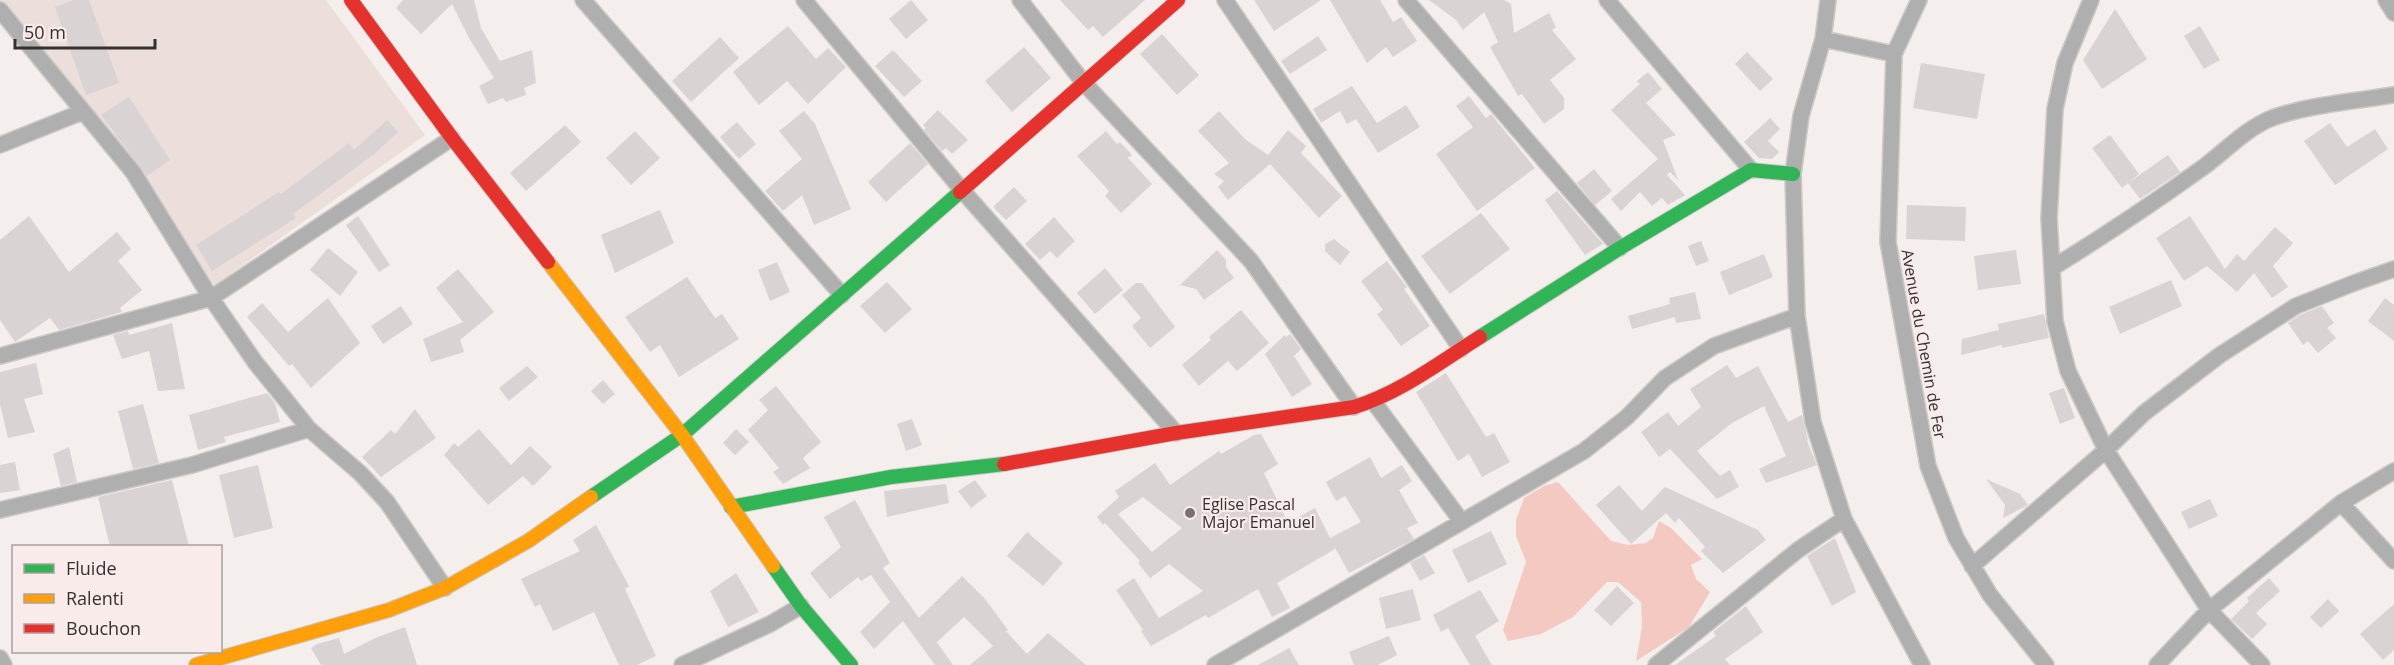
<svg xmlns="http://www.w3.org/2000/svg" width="2394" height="665" font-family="'Open Sans',sans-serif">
<rect width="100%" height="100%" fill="#f4eeec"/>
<!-- built -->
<path fill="#ebdedb" d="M0,0h326l99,135 -210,150 -215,-280z"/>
<!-- forest -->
<path fill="#f4c9c1" d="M1558,482l53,59 17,4 18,-2 7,-5 6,-17 12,7 31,31 -11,6 5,14 14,13 -21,35 -53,34 6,-34 -1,-25 -23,-20h-11l-34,35 -32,17 -33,7 -5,-11 23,-68 -10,-26v-16l8,-22 20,-12z"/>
<!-- building -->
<path fill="#d9d4d3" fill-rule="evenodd" d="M74,0h15l30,83 -33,12 -31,-88z
M403,0h71l7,28 19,33 32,-11 4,33 -12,5 2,7 -20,7 -3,-4 -15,6 -9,-18 15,-8 -25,-40 -17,-34 -31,30 -25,-26z
M911,0l17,20 -22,19 -17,-20z
M1060,0h85l-42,37 -10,-11 -5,4z
M1254,0h67l-47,31z
M1330,0h50l13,22 8,-5 16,24 -24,16 -7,-10 -19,16z
M1429,0h75l7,4 3,29 35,-20 7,14 -4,3 24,29 -26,21 14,18v11l-20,15 -22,-30 -4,2 -28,-49 8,-5 -14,-30 -21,18 -7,-10z
M2115,9l32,50 -45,30 -19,-29z
M788,26l28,33 12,-11 18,19 -38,37 -21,-23 -28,24 -26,-33z
M2200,26l20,34 -16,9 -20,-33z
M1162,34l37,41 -22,20 -37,-41z
M1318,36l9,14 -37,24 -9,-13z
M720,37l19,21 -48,44 -19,-21z
M1024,47l27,31 -39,34 -27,-31z
M893,50l29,31 -18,16 -29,-31z
M1747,52l26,27 -13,12 -25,-27z
M1921,63l64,11 -8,45 -64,-11z
M1648,72l14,17 -16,14 30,32 -13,5 15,40 -8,-8 -3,3 18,20 -17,10 -6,-7 -10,8 -12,-14 -19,19 -10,-12 47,-40 -47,-49 29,-26 -3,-3z
M1352,86l25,37 29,-18 14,22 -42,26 -22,-34 -9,5 -7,-13 -19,12 -8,-14z
M1469,96l17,22 5,-4 44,54 -58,43 -41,-57 37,-27 -17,-21z
M129,97l41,63 -23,16 -46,-61z
M938,110l30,30 -16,14 -6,-6 -4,3 -18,-21 2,-2 -3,-3z
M804,111l11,13 36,85 -37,16 -12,-30 -19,16 -18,-20 37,-32 -23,-28z
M1219,111l26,28 23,16 20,-25 18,16 -5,7 41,43 -23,22 -49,-54 -42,36 -10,-13 6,-6 -10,-7 15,-11 -31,-32z
M1770,118l10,11 -12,12 11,11 -7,7 -13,-1 -15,-16z
M387,120l11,12 -25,23 -80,59 3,4 -84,53 -16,-26 83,-53 2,2 68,-51 5,7z
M737,122l19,22 -17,15 -19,-22z
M2330,123l17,24 28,-18 13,20 -53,36 -31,-44z
M565,125l16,17 -55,49 -16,-18z
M635,131l25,27 -29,27 -25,-27z
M1106,131l11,13 3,-2 12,13 -4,3 24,26 -31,29 -16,-17 4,-5 -32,-35z
M2110,135l29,39 -17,14 -30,-40z
M910,143l18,21 -42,38 -18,-20z
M2168,155l12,17 -40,27 -12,-16z
M1594,169l18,22 -17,14 -18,-22z
M1014,187l13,14 -21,19 -13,-13z
M1557,191l46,53 -18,11 -40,-55z
M1907,205l59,2 -1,34 -59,-2z
M660,210l14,33 -59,30 -14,-38z
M1481,213l29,36 -60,45 -29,-38z
M29,216l40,56 48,-40 14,17 -13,12 24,29 -22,18 2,4 -63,18 -9,-12 -35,24 -15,-22v-80z
M358,216l32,49 -11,7 -33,-47z
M2190,216l35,53 12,-15 7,7 31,-34 18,16 -20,23 15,21 -16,11 -18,-25 -17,19 -30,-26 -23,15 -28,-43z
M1054,217l21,24 -18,17 -7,-7 -10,9 -15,-16z
M1334,239l16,13 -10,13 -15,-14v-7z
M1701,241l8,20 -13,5 -8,-20z
M328,248l30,24 -18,24 -30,-26z
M1217,250l9,10v7l8,11 -30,22 -8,-11 -16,-4z
M2016,250l5,34 -43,6 -4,-34z
M1764,254l9,23 -44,18 -9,-23z
M1387,261l20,26 -3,2 26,37 -29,20 -24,-32 6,-4 -22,-29z
M777,262l13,30 -20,9 -12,-31z
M1105,268l18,22 -28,24 -18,-21z
M458,269l36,43 -34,28 4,12 -33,10 -8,-23 40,-17 -27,-34z
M687,277l28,41 7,-4 17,25 -60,38 -19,-32 -10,7 -25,-35z
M2171,280l11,26 -62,28 -11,-27z
M887,282l25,27 -27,24 -25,-27z
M1136,283h6l33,44 -25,21 -18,-22 9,-8 -19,-23z
M1695,292l6,27 -25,4 -1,-6 -43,12 -4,-13 42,-12 -1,-6z
M328,298l32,45 -49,45 -19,-24 -3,2 -42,-49 15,-14 26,29z
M2385,298l9,7v36l-26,-20z
M401,306l12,18 -30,20 -12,-18z
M2322,306l12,17 -7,5 9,10 -18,15 -10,-12 -5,4 -15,-22 12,-8z
M1241,310l28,33 -32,28 -9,-10 -29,25 -17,-21 29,-25 -2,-3z
M2044,314l5,24 -47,10v-3l-41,10 1,-16 37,-9 -1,-6z
M172,323l13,66 -27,2 -9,-40 -27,8 -9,-24 15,-4 1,4z
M1290,334l11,15 -7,7 18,28 -20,13 -27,-43 20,-19 1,2z
M36,363l7,31 -19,5 11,33 -27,6 -8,-34v-32z
M1727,365l9,13 22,-12 30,56 14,-7 6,25 -1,1 10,24 -51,18 -7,-14 27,-13 -22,-50 -32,17 -35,28 23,25 10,-6 9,17 -22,12 -47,-50 -11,8 -18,-25 27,-20 10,14 23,-19 -11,-18z
M527,366l11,11 -29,24 -10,-13z
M1446,373l40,64 8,-4 16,29 -28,15 -13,-23 -11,7 -42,-69z
M603,380l12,14 -12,10 -12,-13z
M776,386l45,56 -18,16 7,10 -27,16 -10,-12 6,-4 -31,-38 20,-20 -9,-10z
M2064,388l11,30 -15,6 -11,-31z
M267,393l8,10 5,19 -56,15 2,5 -28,8 -9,-35z
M143,404l16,59 -26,6 -15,-58z
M415,409l21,29 -55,39 -19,-20 29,-27 4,4z
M912,419l10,26 -16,6 -9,-27z
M479,429l32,36 19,-19 22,21 -19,19 -10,-10 -35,29 -44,-50 10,-12 4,4z
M736,429l13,13 -14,13 -12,-12z
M1261,434l17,30 -14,9 24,50 27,-15 15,30 31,-16 -16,-26 -9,5 -10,-19 44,-25 11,21 21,-13 10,16 -13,9 19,33 -11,5 7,11 -65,34 -15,-27 1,3 -58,34 13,25 -18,9 -14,-28 -50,29 -2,-3 -55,31 -10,-15 2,-1 -27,-40 18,-12 25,40 44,-27 -34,-27 -19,14 -12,-15 2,-2 -35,-38 -2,2 -6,-8 22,-20 -4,-6 40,-28 15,22 49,-34 2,3 33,-19zM1143,497l39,31 -30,24 -34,-38z
M69,447l8,35 -16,4 -8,-32z
M15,462l5,28 -20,3v-28z
M258,465l15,63 -39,10 -15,-63z
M1986,479l34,15 8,11 -25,13 2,-13z
M172,480l17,66h-79l-12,-49z
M975,480l12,16 -16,12 -13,-17z
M946,484l3,19 -62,14 -3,-26z
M1619,485l23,26 23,-24 93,43 8,10 -43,33 -22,-22 4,-4 -26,-29 -4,5 -9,-10 -35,31 -35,-39z
M2210,499l8,17 -29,13 -8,-17z
M855,500l35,63 -7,5 36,50 43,-42 23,23 23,31 -2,1 21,23 21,-21 38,32h-116l23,-19 -29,-29 -27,25 16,23h-18l-32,-44 -29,28 -14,-17 30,-30 -19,-27 -10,6 -3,-4 -28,22 -20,-26 31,-26 -17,-30z
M596,525l33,61 -4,3 31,67 -19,9h-18l-25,-53 -41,19 -13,-27 -5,3 -14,-28 59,-28 -7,-11z
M1491,531l16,33 -39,19 -16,-33z
M1027,532l36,31 -20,23 -36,-30z
M1835,538l21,54 -24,14 -25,-50z
M1424,555l11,18 -15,8 -10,-18z
M736,573l23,39 -31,15 -18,-36z
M2269,578l11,13 -24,22 11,11 -15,15 -21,-20 18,-18 -2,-3z
M1617,586l17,17 -23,23 -17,-16z
M1413,589l8,31 -35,9 -7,-31z
M1480,590l19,31 -24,15 17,29h-22l-22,-37 -7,4 -8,-17z
M2328,599l11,12 -18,17 -11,-11z
M2394,604v46l-11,10 -23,-26z
M1746,606l17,26 -38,27 5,6h-55l41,-29 -3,-4z
M405,627l12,38h-96l-10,-17 6,-4 22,-6 5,16 31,-16z
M1389,636l8,19 -19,10h-24l-5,-13z
M1289,648l10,17h-41z"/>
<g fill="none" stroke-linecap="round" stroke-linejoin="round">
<defs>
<path id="street" d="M583,0l259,295
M804,0l157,189 215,244
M1020,0l63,82 168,179 103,146
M1225,0l236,349
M1406,0l214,248
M1607,0l144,170
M1828,0l-5,39 -22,77 -8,58 4,142 16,106 31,97 78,146
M1919,0l-25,54 -6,188 40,224 28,72 34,57 56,70
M2091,0l-26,63 -10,46 -6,109 6,103 13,50 38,79 103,160 53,55
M2386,0l8,13
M0,10l133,162 78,126 44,64 54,67 51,44 27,29 58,86
M1823,39l71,15
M0,145l82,-33
M2052,268c52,-32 103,-66 153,-102 21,-16 42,-38 67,-48 35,-13 85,-17 122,-23
M0,356l211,-58 241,-160
M1373,401l89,121
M2341,503l53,58
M0,510l192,-45 117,-36
M1972,566l134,-116 38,-37 76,-58 76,-49 58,-23 40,-14
M0,658l4,7
M682,665l88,-41 31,-18
M1215,665l369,-214 43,-34 38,-39 49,-32 83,-30
M1656,665l142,-115 46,-31
M2157,665l52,-55 132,-107 53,-32"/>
<path id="fast" d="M1480,337l140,-89 131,-78 42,4
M591,497l91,-62 278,-243
M731,507l160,-30 113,-13
M773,566l28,40 50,59"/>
<path id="slow" d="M548,262l134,173 91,131
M196,665l193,-55 56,-22 83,-47 63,-44"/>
<path id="jam" d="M351,0l101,138 96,124
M960,192l218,-192
M1004,464l172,-31 178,-26c46,-14 86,-45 126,-70"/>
</defs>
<!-- street casing -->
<use href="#street" stroke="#cdc9c7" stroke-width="18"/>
<!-- fast casing -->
<use href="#fast" stroke="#cdc9c7" stroke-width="16"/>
<!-- slow casing -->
<use href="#slow" stroke="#cdc9c7" stroke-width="16"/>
<!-- jam casing -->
<use href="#jam" stroke="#cdc9c7" stroke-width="16"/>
<!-- street -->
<use href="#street" stroke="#afafaf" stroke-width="15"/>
<!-- fast -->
<use href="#fast" stroke="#30b455" stroke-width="14"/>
<!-- slow -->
<use href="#slow" stroke="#ff9f0a" stroke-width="14"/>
<!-- jam -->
<use href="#jam" stroke="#e5322d" stroke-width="14"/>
</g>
<!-- markers -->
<circle fill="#787372" stroke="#f8ebe9" stroke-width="2" cx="1190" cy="513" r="6"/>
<g text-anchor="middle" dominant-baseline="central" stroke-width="4.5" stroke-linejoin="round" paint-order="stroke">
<!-- street labels -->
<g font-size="16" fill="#353130" stroke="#f8ebe9">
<text transform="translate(1924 344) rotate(80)">Avenue du Chemin de Fer</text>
</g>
<!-- poi labels -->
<g font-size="16" fill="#353130" stroke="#f8ebe9" text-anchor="start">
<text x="1202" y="504">Eglise Pascal<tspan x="1202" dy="18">Major Emanuel</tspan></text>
</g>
</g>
<!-- legend -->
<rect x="12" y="545" width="210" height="108" fill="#f8ebe9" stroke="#aaa19f" stroke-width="1.5"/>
<rect x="24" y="564" width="30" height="9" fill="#30b455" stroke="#aaa19f" stroke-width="1.5"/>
<text x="66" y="575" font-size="18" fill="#353130">Fluide</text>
<rect x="24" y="594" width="30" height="9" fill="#ff9f0a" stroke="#aaa19f" stroke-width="1.5"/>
<text x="66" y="605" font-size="18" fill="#353130">Ralenti</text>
<rect x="24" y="624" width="30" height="9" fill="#e5322d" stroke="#aaa19f" stroke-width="1.5"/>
<text x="66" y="635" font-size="18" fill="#353130">Bouchon</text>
<!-- scale -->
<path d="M15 39v9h140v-9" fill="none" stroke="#353130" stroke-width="3"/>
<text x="24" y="39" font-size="18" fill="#353130" stroke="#f8ebe9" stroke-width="4.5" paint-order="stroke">50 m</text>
</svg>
